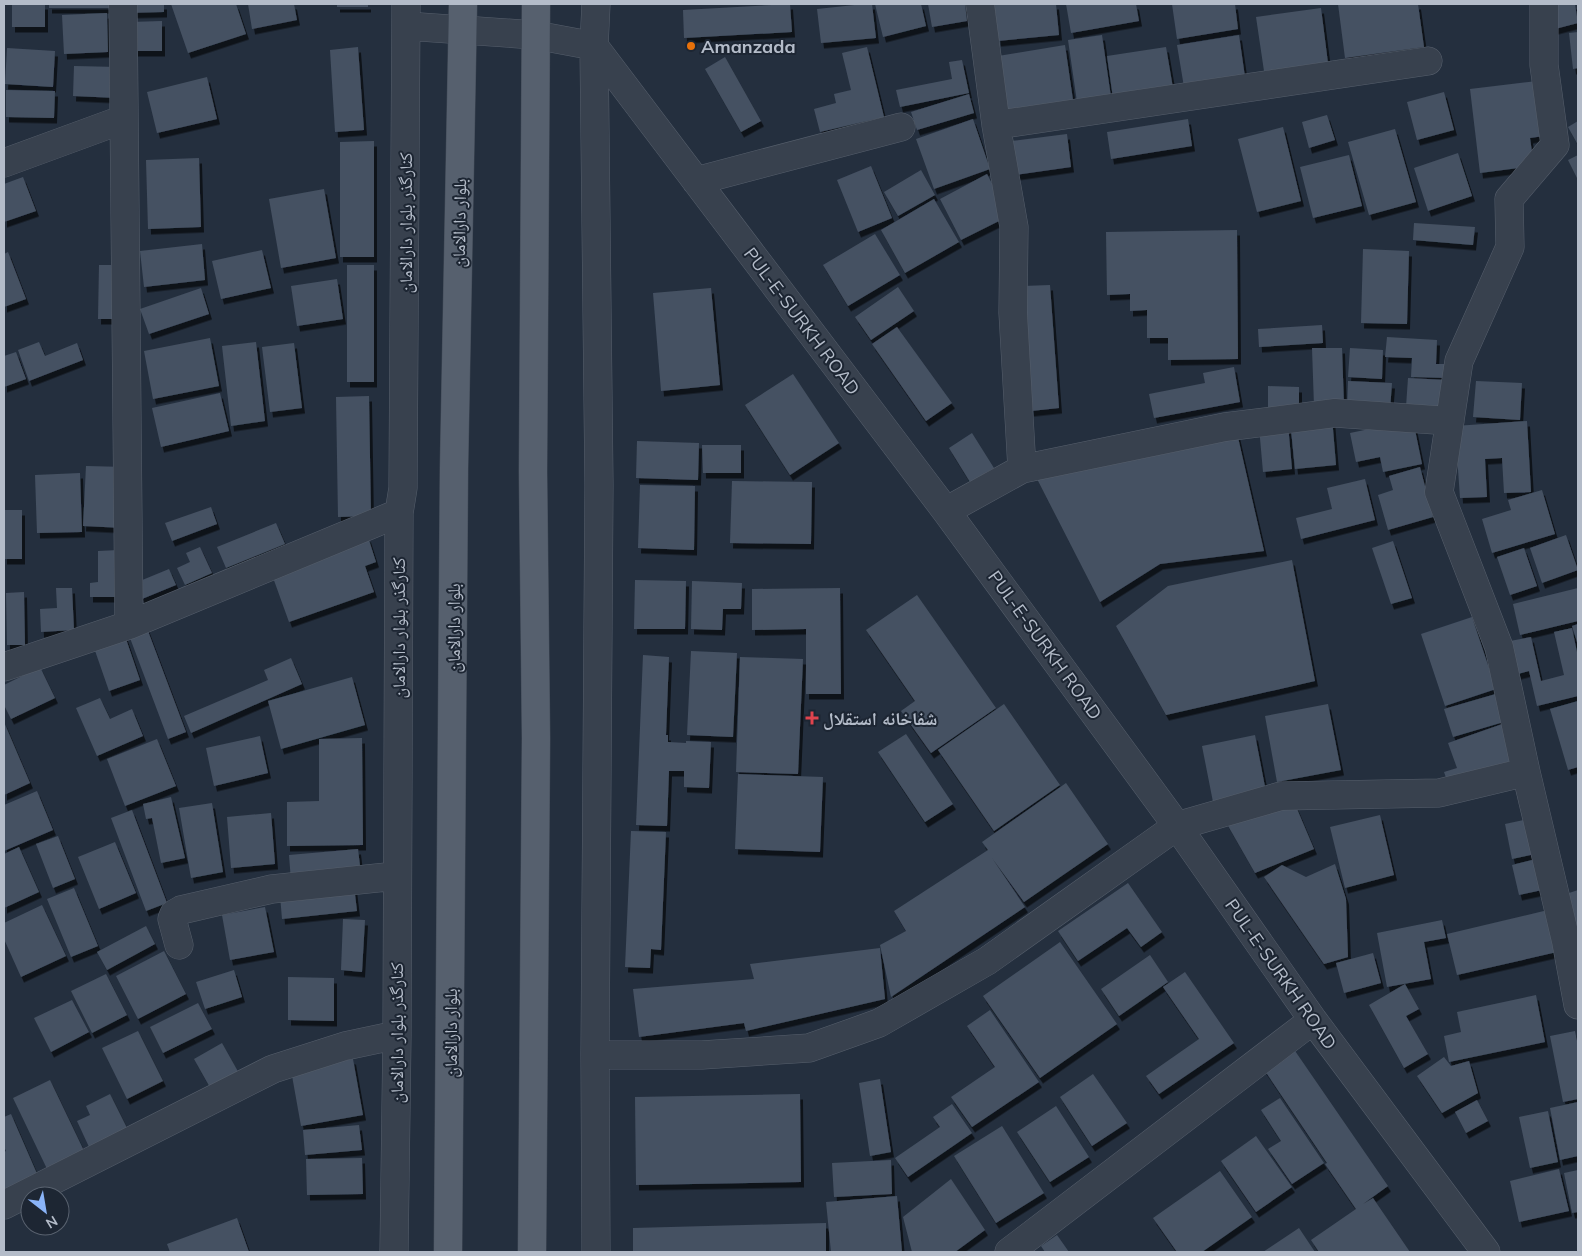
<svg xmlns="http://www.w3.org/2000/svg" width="1582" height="1256" font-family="Mulish,'Noto Naskh Arabic',sans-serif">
<defs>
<filter id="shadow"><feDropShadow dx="3" dy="5.5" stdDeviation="0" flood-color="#0009"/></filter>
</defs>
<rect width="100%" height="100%" fill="#242f3e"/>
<!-- building -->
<path fill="#455162" filter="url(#shadow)" d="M12,4h33v23h-33z
M49,4h67v4h-67z
M126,4h38v8l-38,1z
M171,4h65l10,30 -58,19z
M248,4h46l3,16 -45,9z
M337,4h31v3h-31z
M790,4l2,28 -108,6 -1,-28z
M864,4h8l4,34 -55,5 -4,-34z
M875,4h46l5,22 -43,11z
M928,4h37l2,17 -35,6z
M994,4h62l3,31 -61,6z
M1066,4h70l3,17 -68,12z
M1172,4h63l3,25 -61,10z
M1338,4h80l6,43 -79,11z
M1549,4h26l3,19 -23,6z
M1321,8l7,55 -64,8 -8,-54z
M107,13l1,39 -44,2 -2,-39z
M162,21v30h-32v-29z
M1578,32v36l-5,1 -4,-36z
M1102,35l9,62 -34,5 -9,-62z
M1239,35l6,42 -61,10 -7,-42z
M1065,45l8,55 -72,11 -9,-54z
M358,47l6,83 -29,2 -5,-82z
M867,47l17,70 -64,15 -6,-23 22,-6 -2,-9 17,-4 -9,-37z
M1166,47l7,41 -60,10 -6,-42z
M7,48l48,3 -2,36 -48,-3z
M725,57l36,64 -20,11 -36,-63z
M962,60l7,33 -69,14 -4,-17 56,-11 -3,-17z
M74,66l44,1 -1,31 -44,-2z
M207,77l10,42 -60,14 -10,-41z
M1537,81l7,55 -14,2 4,28 -54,7 -10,-84z
M6,90l49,1 -1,27 -48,-1z
M1444,92l10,38 -37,10 -10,-38z
M969,94l5,19 -57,17 -6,-18z
M1327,115l8,25 -26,8 -7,-26z
M973,119l17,50 -56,20 -18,-50z
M1188,119l4,27 -81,13 -4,-27z
M1578,121v24l-10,-18z
M1283,127l18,74 -44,11 -19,-73z
M1395,129l21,73 -47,13 -21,-73z
M1067,134l4,33 -56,8 -4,-34z
M374,141v116h-34v-115z
M1458,153l14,43 -44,15 -14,-43z
M1349,155l13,51 -49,12 -13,-51z
M1578,155v25l-10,-20z
M199,158l2,69 -53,2 -2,-69z
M871,166l21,52 -34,14 -21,-52z
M921,170l14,25 -37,21 -14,-24z
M987,174l22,42 -48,24 -21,-41z
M23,177l13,34 -32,11v-38z
M324,189l12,69 -55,10 -12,-69z
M934,199l25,43 -54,31 -24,-43z
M1414,223l61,4 -2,18 -60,-5z
M1237,230l1,129 -70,1v-22h-21v-28l-17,1v-17l-23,1 -1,-63z
M875,234l25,41 -52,31 -25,-41z
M202,244l3,36 -61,7 -4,-36z
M1363,249l46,2 -2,73 -46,-1z
M262,250l9,38 -50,11 -9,-38z
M8,252l18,47 -22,8v-53z
M99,265h20l-1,54h-20z
M347,265h27v117h-27z
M337,279l6,40 -46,7 -6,-40z
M1050,285l9,123 -28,3 -8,-125z
M898,287l16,24 -43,29 -16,-23z
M201,288l8,26 -60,20 -9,-25z
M711,288l9,97 -59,6 -8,-98z
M1322,325l1,18 -64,4 -1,-18z
M897,327l55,76 -26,18 -54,-77z
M1387,337l50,3 -1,24h13l-1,14 -37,-1 1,-19 -27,-1z
M210,338l9,48 -66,13 -9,-48z
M39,342l6,14 32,-13 6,17 -54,21 -11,-31z
M256,342l9,79 -34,5 -9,-80z
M294,343l8,65 -32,4 -8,-65z
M1312,348h30l2,57 -30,1z
M1350,348l33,2 -1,29 -34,-2z
M16,352l10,27 -22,8v-31z
M1234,367l6,35 -86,16 -5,-24 56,-11 -2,-10z
M793,374l46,69 -49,32 -45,-70z
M1408,378l39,2 -2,29 -39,-2z
M1348,381l44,2 -2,27 -43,-2z
M1476,381l46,2 -2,37 -47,-3z
M1268,386l31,1v21h-31z
M220,393l9,38 -68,16 -9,-39z
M369,396l2,120 -33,1 -2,-120z
M1332,417l4,48 -41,4 -5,-49z
M1413,420l9,44 -39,8 -3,-15 -24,5 -6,-29z
M1527,421l4,71 -27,1 -2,-35 -17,1 2,38 -27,1 -5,-72z
M1288,424l4,45 -29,3 -4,-45z
M972,433l22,35 -24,14 -21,-34z
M1237,433l27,118 -104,13 -60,38 -66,-129z
M637,441l62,2 -1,37 -62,-2z
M702,445h39v28h-38z
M86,466l40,1 -2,61 -41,-2z
M1420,467l13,50 -45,13 -10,-35 15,-5 -4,-14z
M80,473l2,59 -45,1 -2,-58z
M1365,479l10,41 -74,19 -5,-21 36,-9 -5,-21z
M732,481l80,1 -1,62 -81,-1z
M640,485l55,1 -1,64 -56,-2z
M1542,490l13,44 -63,19 -10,-34 29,-9 -3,-10z
M211,507l6,17 -45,17 -7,-18z
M4,510h18v49h-18z
M276,523l9,21 -59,24 -9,-21z
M1566,535l12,35 -36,13 -12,-35z
M368,537l8,25 -11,4 9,26 -85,30 -18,-50z
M1393,541l19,57 -21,6 -19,-56z
M200,547l12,26 -27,12 -8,-17 13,-6 -4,-9z
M1524,548l13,38 -27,9 -13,-38z
M119,550l1,47h-30v-14l8,-1v-31z
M1292,560l23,121 -149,34 -50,-89 52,-40z
M169,569l7,16 -34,14 -7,-16z
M635,580l51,1 -1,48h-51z
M692,581l50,2 -1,26h-18l-1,21 -31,-1z
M56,588h16l2,42 -33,2 -1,-23 17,-1z
M840,588l1,106h-35v-65l-54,1v-41z
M1578,588v33l-58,14 -7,-31z
M24,592l1,53h-18l-1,-52z
M917,595l79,113 -65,45 -30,-42 14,-10 -49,-71z
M1472,617l24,72 -51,17 -24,-72z
M145,623l41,109 -18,7 -41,-109z
M1578,624v21l-6,-19z
M1572,628l6,29v39l-41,10 -8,-35 -11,3 -8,-33 21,-4 10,44 23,-6 -10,-43z
M123,630l17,50 -31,11 -17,-49z
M691,651l46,2 -4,84 -46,-2z
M643,655l26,2 -3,78h2v7l18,1v-2l25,1 -2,46 -25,-1v-16h-15l-2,55 -31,-1z
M740,657l63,2 -5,115 -62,-2z
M291,658l11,26 -111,49 -7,-17 84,-36 -4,-10z
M40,667l15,31 -44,21 -7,-14v-20z
M352,677l13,48 -84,24 -13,-48z
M1499,693l8,28 -54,16 -9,-28z
M100,698l10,21 22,-10 11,27 -46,20 -21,-48z
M1578,701v66l-10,3 -18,-61z
M1004,704l56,81 -66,46 -56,-81z
M1328,704l13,66 -64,12 -12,-66z
M4,722l26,61 -26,12z
M1508,722l14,42 -72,25 -6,-17 13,-4 -9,-25z
M906,734l47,70 -28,18 -47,-70z
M1255,735l12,62 -53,10 -12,-61z
M260,736l8,37 -54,13 -8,-38z
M362,738l1,107 -76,1v-44l32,-1v-62z
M157,739l19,47 -51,20 -18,-47z
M738,774l85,3 -3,75 -85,-3z
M1066,783l42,61 -84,58 -32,-44 33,49 -134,90 -11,-52 26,-14 -12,-20 94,-61 -6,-8z
M37,791l16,39 -49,21v-46z
M171,797l14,61 -24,5 -9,-45 -6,1 -3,-15z
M1292,797l22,52 -59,24 -32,-56z
M212,803l11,69 -32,6 -12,-70z
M132,810l35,93 -21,8 -35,-93z
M271,813l4,51 -44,4 -4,-51z
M1380,815l14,60 -49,13 -15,-61z
M1533,818l7,35 -28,6 -7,-35z
M631,831l35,1 -5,118 -10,-1 -1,19 -25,-1z
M58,836l17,43 -22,9 -17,-44z
M115,842l21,51 -37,16 -21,-52z
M19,847l20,45 -35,16v-54z
M358,849l3,25 -70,7 -2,-26z
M1540,858l7,31 -28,6 -7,-30z
M1335,864l11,35 2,58 -24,7 -60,-87 18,-12 24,12z
M1128,883l34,49 -21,15 -14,-19 -49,33 -20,-30z
M354,886l3,25 -75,8 -2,-24z
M74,888l24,58 -27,11 -24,-58z
M1578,890v57l-18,-51z
M42,905l24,51 -45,21 -17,-38v-16z
M265,907l9,45 -44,8 -8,-45z
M1548,910l9,42 -100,23 -10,-41z
M343,919l22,1 -3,52 -21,-2z
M1442,920l4,18 -22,4 7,37 -44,8 -10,-54z
M146,926l9,18 -48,26 -10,-18z
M1060,942l57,82 -77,54 -57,-82z
M880,948l5,51 -139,32 -2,-8 -105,14 -6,-48 121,-10 -4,-15z
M164,951l22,43 -48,25 -22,-43z
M1373,953l8,30 -37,10 -8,-30z
M1150,955l18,27 -49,34 -18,-27z
M234,970l8,27 -37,12 -9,-27z
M1185,972l49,71 -75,51 -13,-18 53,-37 -36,-52z
M106,974l21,41 -35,18 -21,-42z
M288,977l46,1v43l-46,-1z
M1405,984l14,25 -13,7 22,38 -24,14 -35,-63z
M1536,995l9,47 -96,20 -5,-26 17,-4 -4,-20z
M72,1000l17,32 -38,20 -17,-34z
M198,1003l14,26 -49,24 -13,-26z
M990,1010l49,72 -67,45 -21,-30 44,-30 -28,-41z
M138,1031l25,50 -36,18 -25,-51z
M1575,1031l3,15v53l-15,3 -13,-66z
M222,1043l18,32 -28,16 -18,-32z
M1293,1048l95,138 -25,18 10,-6 37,54h-91l-8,-12 45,-31 -31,-45 2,-1 -64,-95z
M1444,1057l7,9 18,-5 9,32 -36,20 -25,-37z
M353,1059l10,56 -62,11 -10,-56z
M1093,1074l34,49 -35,23 -32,-49z
M880,1079l11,73 -21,4 -11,-73z
M50,1080l35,73 -37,18 -35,-73z
M110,1094l17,34 -38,19 -12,-26 13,-6 -4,-9z
M800,1094l1,88 -165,3 -1,-88z
M1280,1098l44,65 -32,21 -24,-35 13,-8 -20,-31z
M1477,1100l11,21 -22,12 -11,-21z
M1578,1102v54l-18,4 -10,-52z
M952,1104l20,29 -64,44 -13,-19 45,-31 -7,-10z
M1056,1106l33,51 -39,25 -33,-50z
M1548,1111l10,51 -28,6 -11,-51z
M11,1114l27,62 -34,15v-39l2,-1 -2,-4v-30z
M359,1125l3,25 -57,5 -2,-25z
M1002,1126l42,67 -48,30 -42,-67z
M1256,1136l36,51 -36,25 -35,-51z
M362,1158l1,36 -56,1 -1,-36z
M891,1160l1,34 -58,3 -2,-34z
M1559,1169l10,42 -50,11 -9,-41z
M1578,1170v42l-6,1 -8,-40z
M1220,1171l32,46 -50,35h-25l-24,-34z
M951,1179l34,51 -30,22h-43l-9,-35z
M897,1196l5,56h-71l-5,-50z
M237,1218l12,34h-79l-3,-8z
M826,1223v29h-193v-24z
M1299,1228l16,24h-52z
M1057,1235l12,17h-24l-4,-6z"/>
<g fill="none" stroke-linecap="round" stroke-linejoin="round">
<defs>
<path id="minor" d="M123,4l6,621
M596,4l-2,42 5,439 -4,570 1,197
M980,4l16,121 18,102 -1,86 9,156
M1544,4v61l11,80 -46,54 1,48 -51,114 -20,131 60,155 27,125 40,169 12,64
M406,26l129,9 59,11 352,465 231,315 136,194 173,232
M996,125l432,-64
M4,163l120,-44
M696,181l205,-54
M946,511l76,-42 203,-42 110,-14 115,8
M4,667l125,-42 270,-112
M179,945l-7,-26 2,-5 7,-4 91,-21 124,-13
M595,1055h107l107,-7 70,-25 108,-62 190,-135 104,-30 158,-3 87,-21
M4,1205l269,-136 72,-23 52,-11
M394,1252l3,-217 2,-522 4,-25 3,-484
M1009,1252l304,-232"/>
<path id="major" d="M448,1252l6,-784 9,-464
M532,1252l4,-514 -3,-266 3,-468"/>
</defs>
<!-- minor casing -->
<use href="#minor" stroke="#565f6c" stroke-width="29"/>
<!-- major casing -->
<use href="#major" stroke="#414a57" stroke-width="29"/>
<!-- minor -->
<use href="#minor" stroke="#38414e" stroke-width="28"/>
<!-- major -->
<use href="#major" stroke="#56606e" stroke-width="28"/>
</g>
<!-- markers -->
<circle fill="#e8710a" stroke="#1d2633" stroke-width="2" cx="691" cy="46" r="5"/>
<path fill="#e0444e" stroke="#1d2633" stroke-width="2" d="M809.5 710.5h5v5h5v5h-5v5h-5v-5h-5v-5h5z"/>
<g text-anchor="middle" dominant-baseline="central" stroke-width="4" stroke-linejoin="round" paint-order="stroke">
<!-- poi labels -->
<g font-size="18" font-weight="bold" fill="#b4bcc9" stroke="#1d2633" text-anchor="start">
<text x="701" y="46">Amanzada</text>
<text x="823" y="718">شفاخانه استقلال</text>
</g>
<!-- street labels -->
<g font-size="18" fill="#b4bcc9" stroke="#1d2633">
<text transform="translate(405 223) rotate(-90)">کنارگذر بلوار دارالامان</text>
<text transform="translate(459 223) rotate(-89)">بلوار دارالامان</text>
<text transform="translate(802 321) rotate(53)">PUL-E-SURKH ROAD</text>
<text transform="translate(398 628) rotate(-90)">کنارگذر بلوار دارالامان</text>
<text transform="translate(453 628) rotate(-90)">بلوار دارالامان</text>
<text transform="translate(1045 645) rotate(54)">PUL-E-SURKH ROAD</text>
<text transform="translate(1281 974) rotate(55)">PUL-E-SURKH ROAD</text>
<text transform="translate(396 1033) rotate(-90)">کنارگذر بلوار دارالامان</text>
<text transform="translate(450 1033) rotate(-90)">بلوار دارالامان</text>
</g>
</g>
<!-- border -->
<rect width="1582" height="1256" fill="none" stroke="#b4bcc9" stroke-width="10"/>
<!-- north arrow -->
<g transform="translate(45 1211) rotate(149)"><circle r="24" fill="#1d2633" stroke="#59626f"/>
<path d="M0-4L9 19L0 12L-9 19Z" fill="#8ab4f8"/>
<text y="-8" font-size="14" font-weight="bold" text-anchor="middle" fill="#b4bcc9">N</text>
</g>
</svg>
